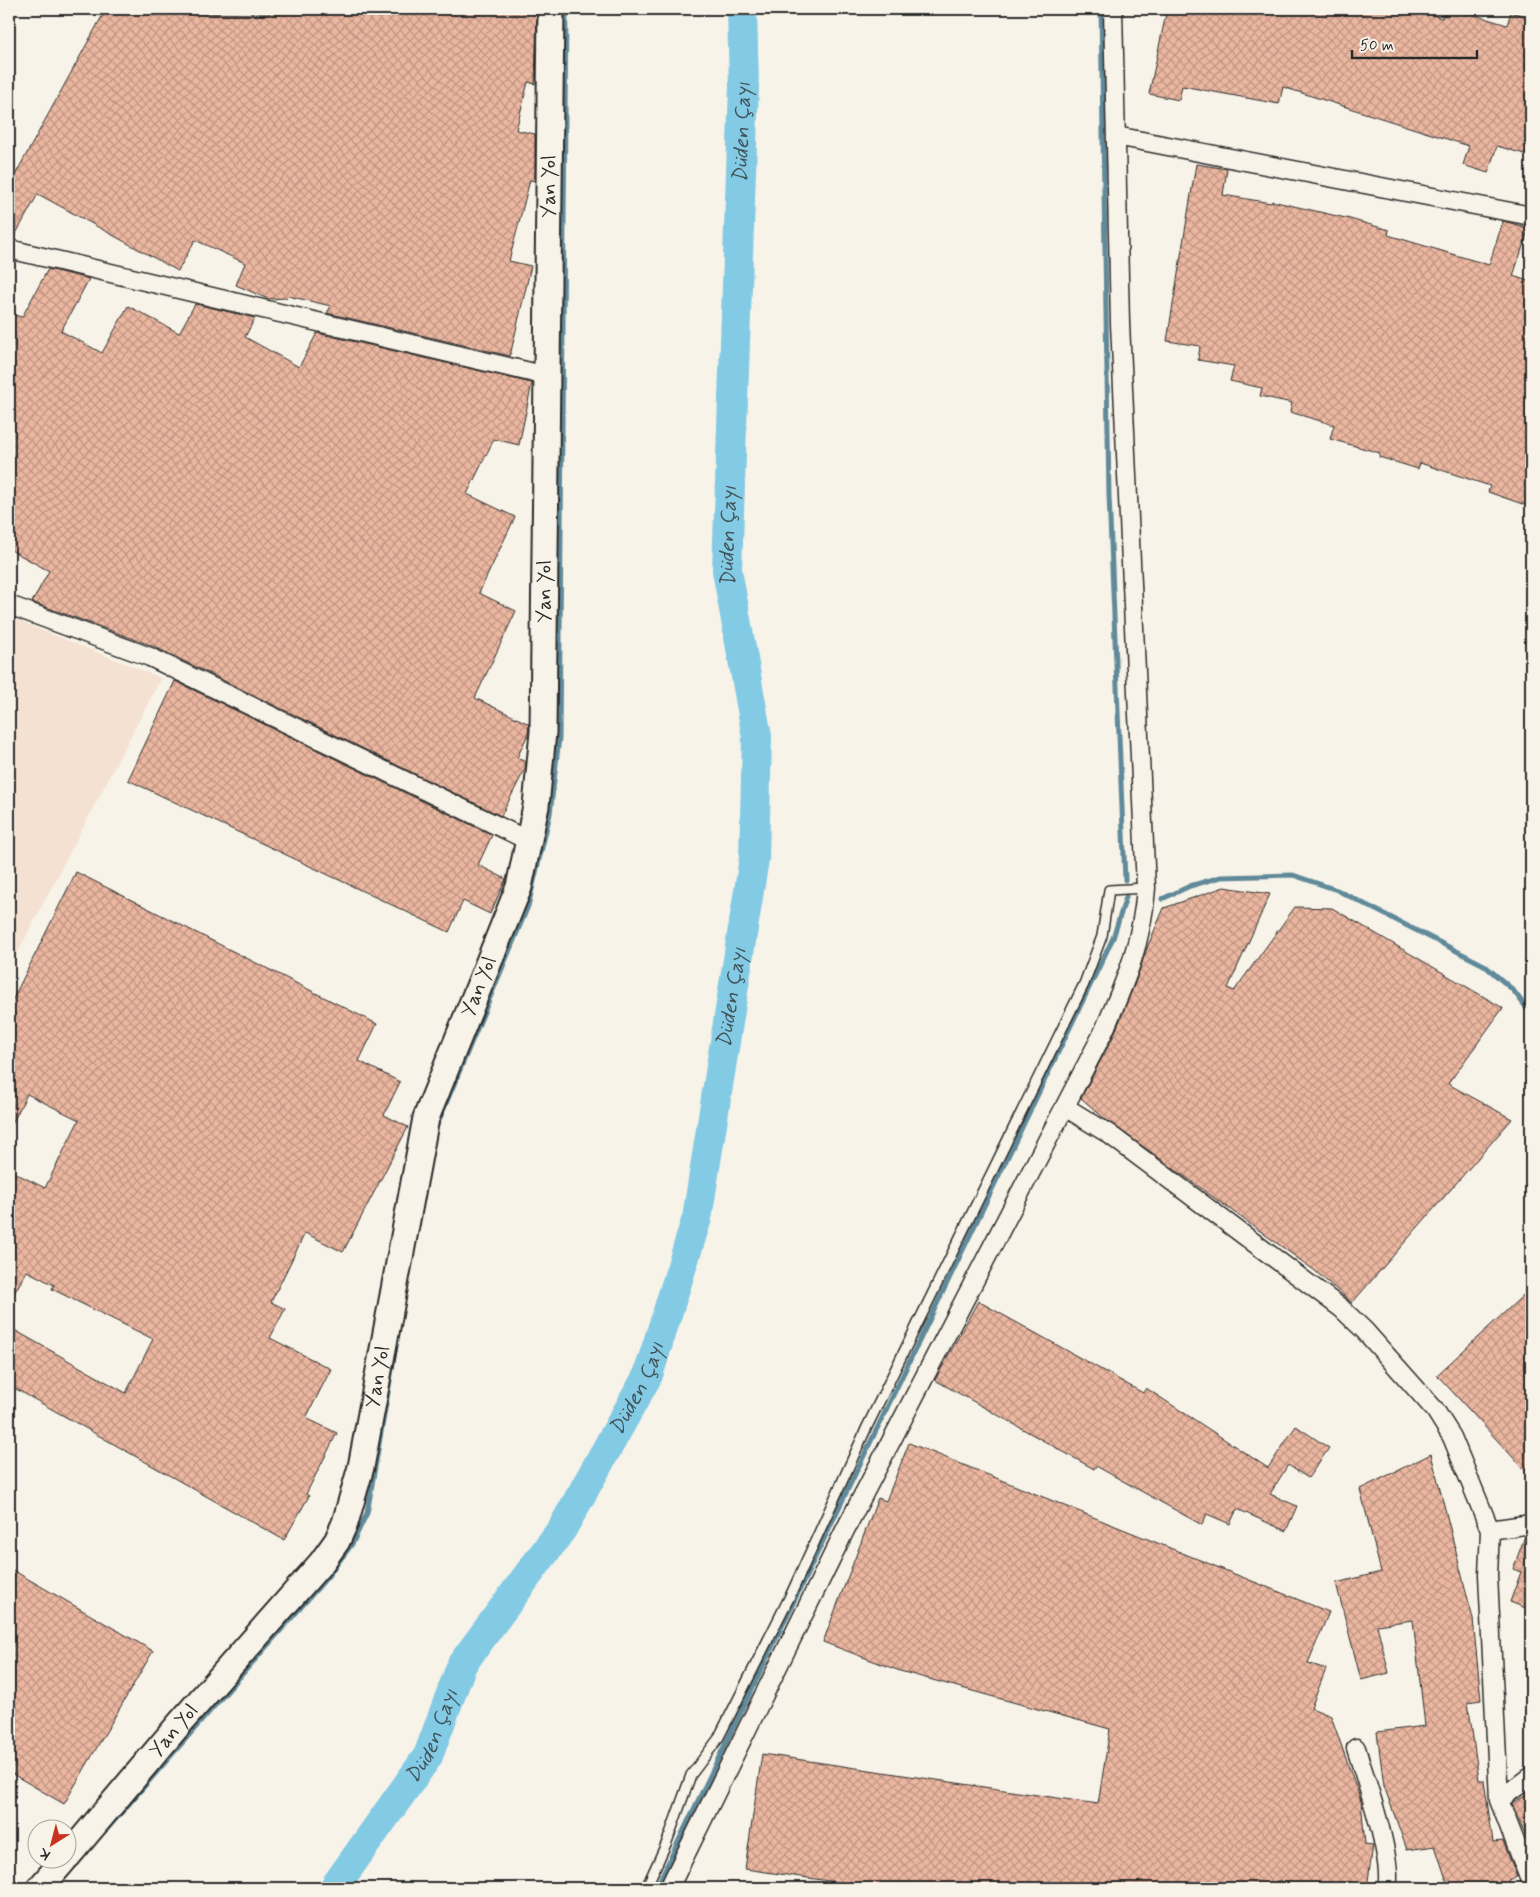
<svg xmlns="http://www.w3.org/2000/svg" width="1540" height="1897" font-family="Mynerve,sans-serif">
<defs>
<pattern id="building-cross-hatch" width="8" height="8" patternUnits="userSpaceOnUse" patternTransform="scale(1.25)"><rect width="8" height="8" fill="#ecb7a0"/><path d="M0 0l8 8M0 8l8-8" fill="none" stroke="#bf9583"/></pattern>
</defs>
<rect width="100%" height="100%" fill="#f7f3e8"/>
<filter id="ink" filterUnits="userSpaceOnUse"><feTurbulence type="fractalNoise" baseFrequency=".02" numOctaves="2"/><feDisplacementMap in="SourceGraphic" scale="10" xChannelSelector="R" yChannelSelector="G"/><feConvolveMatrix kernelMatrix="1 2 1 2 8 2 1 2 1" color-interpolation-filters="sRGB"/></filter>
<g filter="url(#ink)">
<!-- built -->
<path fill="#f4e1d2" d="M9,617l152,61 -152,291z"/>
<g fill="none" stroke-linecap="round" stroke-linejoin="round">
<!-- stream -->
<path stroke="#608a9a" stroke-width="5" d="M1101,9l8,486 16,385
M1162,899l28,-13 31,-9 72,-2 44,15 147,75 29,25 18,24
M435,1130l93,-224 22,-92 9,-76 7,-729
M107,1829l221,-253 24,-32 15,-31 30,-173
M656,1888l457,-950 13,-41"/>
<!-- river -->
<path stroke="#83cae4" stroke-width="30" id="s1" d="M334,1888l94,-132 34,-92 100,-135 86,-154 49,-157 57,-359 3,-122 -30,-167 17,-484 -2,-77"/>
</g>
<!-- building -->
<path fill="url(#building-cross-hatch)" stroke="#2b2b2b" d="M106,9h85l-1,4 79,1 2,-5h266l-2,75 -7,-2 -12,48 19,4v47l-5,-1 -21,81 22,5 -21,90 -183,-43 4,-7 -43,-10 -2,2 -18,1 -32,-14 9,-22 -50,-23 -17,31 -140,-77 -25,45h-4v-53z
M1167,9h247l28,9 3,-9h10l52,16 4,-13 20,6v138l-34,-10 -9,27 -25,-8 6,-19 -186,-59 -4,17 -97,-18 -3,14 -30,-6z
M1196,164l31,5 -4,26 48,8 1,-2 78,18 39,11 -1,5 101,30 14,-44 26,7 -16,48 18,6v225l-43,-15 2,-6 -70,-23 -2,6 -39,-12 1,-4 -50,-14 4,-14 -44,-13 2,-9 -32,-7 2,-8 -32,-7 4,-15 -36,-6 2,-14 -33,-5z
M48,269l41,10 -28,52 41,22 26,-47 51,27 16,-29 60,14 -10,19 54,30 18,-34 215,50 -13,62 -25,-6 -27,55 48,23 -36,76 37,18 -41,87 54,26 -1,10 -11,24 9,4 -1,7 -24,47 -348,-170 -121,-44 17,-31 -40,-22v-235l13,3z
M175,681l317,154 -14,30 28,14 -16,35 -27,-13 -14,31 -321,-152z
M76,872l301,152 -18,37 41,21 -16,33 24,12 -65,125 -38,-19 -34,69 14,7 -15,29 61,31 -25,49 31,15 -31,61 3,2 -25,44 -275,-155v-58l117,66 27,-54 -101,-50 2,-4 -27,-14 -18,31v-132l36,18 34,-68 -52,-26 -18,36v-123z
M1224,887l46,7 -42,94 6,3 61,-84 37,1 171,100 -55,76 64,35 -160,184 -38,-33 -209,-151 -24,-21 32,-61 22,-54 12,-35 17,-40z
M1531,1288v189l-94,-102z
M978,1301l165,92 3,-5 122,80 28,-42 33,22 -21,30 -20,-13 -18,29 27,12 -11,25 -49,-22 -7,15 -23,-10 -5,11 -106,-59 -2,3 -159,-89z
M909,1443l420,169 -21,51 18,6 -15,39 20,8 30,85 4,43 8,1 -6,43h-489l-133,-19 17,-115 336,50 12,-75 -210,-58 -77,-29 55,-144 8,3z
M1431,1454l42,165 8,81 -13,2 11,78h5l9,62 10,-1 14,36 -9,3 4,8h-63l-14,-42 -28,4 -23,-64 -7,-54 48,-6 -12,-106 -36,5 12,48 -28,7 -25,-97 45,-11 -21,-83z
M1531,1535v75l-21,-8 11,-30 -8,-3 12,-33z
M9,1568l144,83 -89,153 -55,-32z
M1531,1792v57l-19,-45z"/>
<g fill="none" stroke-linecap="round" stroke-linejoin="round">
<defs>
<path id="lane" d="M646,1888l21,-46 24,-67 27,-36 74,-147 74,-163 218,-445 18,-48 7,-46 37,-2"/>
<path id="street" d="M1116,136l415,80
M9,249l538,127
M9,605l141,52 379,184
M1065,1107l44,27 232,174 23,22 71,80 17,27 38,93 -2,45 11,225 32,83
M1490,1530l41,-6
M1356,1748c9,30 38,112 31,140
M1499,1800l32,-24
M669,1888l176,-358 258,-497c22,-51 39,-89 43,-145l-26,-565 -7,-314"/>
<g id="secondary">
<path id="s2" d="M68,1856l113,-134 141,-160 15,-21 8,-18 16,-56 65,-349 93,-231 17,-81 7,-74 8,-723"/>
<path d="M40,1888l24,-28"/>
</g>
</defs>
<!-- lane casing -->
<use href="#lane" stroke="#2b2b2b" stroke-width="12"/>
<!-- street casing -->
<use href="#street" stroke="#2b2b2b" stroke-width="21"/>
<!-- secondary casing -->
<use href="#secondary" stroke="#2b2b2b" stroke-width="29"/>
<!-- lane -->
<use href="#lane" stroke="#f7f3e8" stroke-width="9"/>
<!-- street -->
<use href="#street" stroke="#f7f3e8" stroke-width="18"/>
<!-- secondary -->
<use href="#secondary" stroke="#f7f3e8" stroke-width="25"/>
</g>
</g>
<g text-anchor="middle" dominant-baseline="central" stroke-width="4" stroke-linejoin="round" paint-order="stroke">
<!-- street labels -->
<g font-size="20" fill="#2b2b2b" stroke="#f7f3e8">
<text stroke="none"><textPath href="#s2" startOffset="1799">Yan Yol</textPath></text>
<text stroke="none"><textPath href="#s2" startOffset="1394">Yan Yol</textPath></text>
<text stroke="none"><textPath href="#s2" startOffset="989">Yan Yol</textPath></text>
<text stroke="none"><textPath href="#s2" startOffset="584">Yan Yol</textPath></text>
<text stroke="none"><textPath href="#s2" startOffset="164">Yan Yol</textPath></text>
</g>
<!-- water labels -->
<g font-size="21" font-style="italic" fill="#415359" stroke="#f7f3e8">
<text stroke="none"><textPath href="#s1" startOffset="1862">Düden Çayı</textPath></text>
<text stroke="none"><textPath href="#s1" startOffset="1458">Düden Çayı</textPath></text>
<text stroke="none"><textPath href="#s1" startOffset="992">Düden Çayı</textPath></text>
<text stroke="none"><textPath href="#s1" startOffset="588">Düden Çayı</textPath></text>
<text stroke="none"><textPath href="#s1" startOffset="182">Düden Çayı</textPath></text>
</g>
</g>
<!-- margin -->
<rect width="1540" height="1897" fill="none" stroke="#f7f3e8" stroke-width="30"/>
<rect x="15" y="15" width="1510" height="1867" fill="none" stroke="#2b2b2b" stroke-width="2" filter="url(#ink)"/>
<!-- north arrow -->
<g transform="translate(52 1844) rotate(216)"><circle r="24" fill="#f7f3e8" stroke="#a5a39c"/>
<path d="M0-4L9 19L0 12L-9 19Z" fill="#c8321e"/>
<text y="-8" font-size="14" font-weight="bold" text-anchor="middle" fill="#2b2b2b">K</text>
</g>
<!-- scale -->
<path d="M1352 50v8h125v-8" fill="none" stroke="#2b2b2b" stroke-width="2.5"/>
<text x="1360" y="50" font-size="15" fill="#2b2b2b" stroke="#f7f3e8" stroke-width="4" paint-order="stroke">50 m</text>
</svg>
